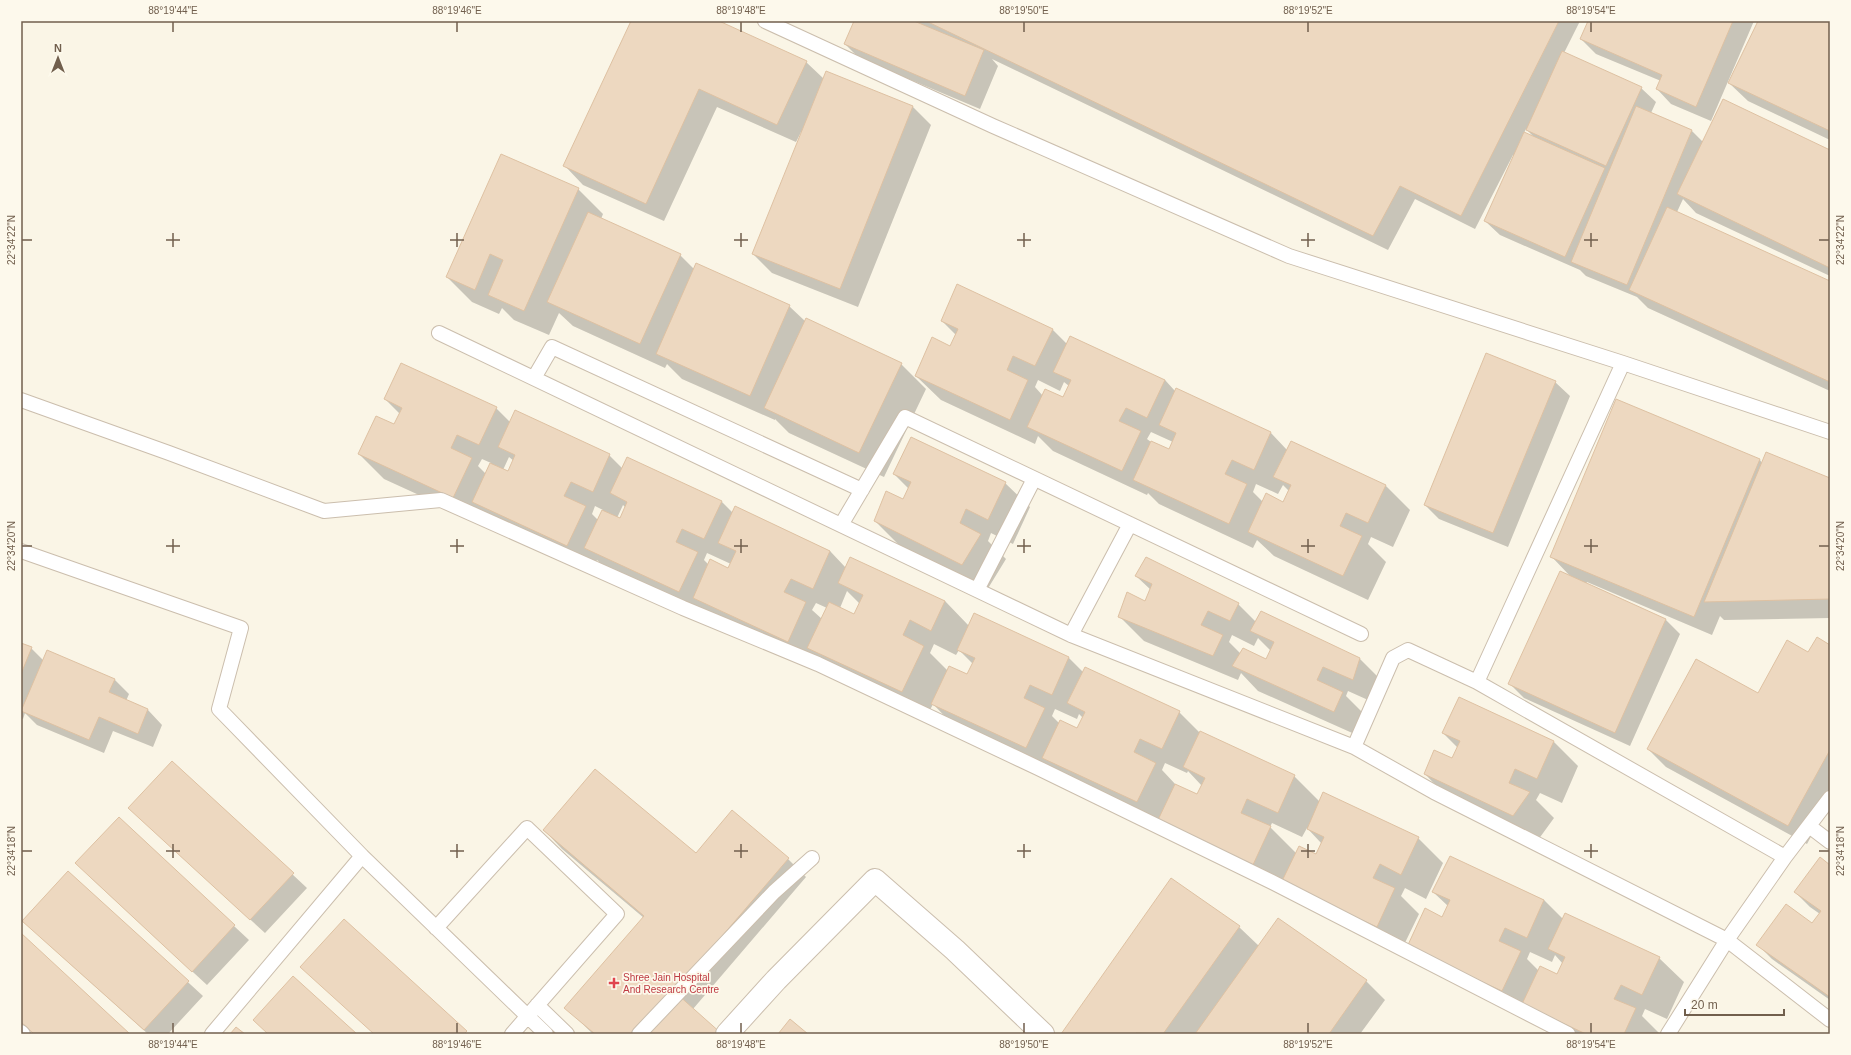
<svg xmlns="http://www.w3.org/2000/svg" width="1851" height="1055" font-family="Helvetica,sans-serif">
<rect width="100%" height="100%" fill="#faf5e6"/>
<!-- shadow -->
<path fill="#0003" fill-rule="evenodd" d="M632,21h85l89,41 18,17 89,28 18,18 -73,182 -86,-34 -19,-19 49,-121 -1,-1 -5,10 -79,-35 -53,114 -81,-36 -18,-19z
M855,21h725l-16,32 77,35 15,14 -5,11 40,17 12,12 127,9v125l-134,-63 -13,-14 -6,13 153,70v109l-182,-83 -11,-11 -51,-21 -6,-6 -80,-35 -15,-14 29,-65 -1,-1 -38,74 -60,-30 -27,51 -396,-191 6,7 -18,43 -121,-51 -14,-14zM1526,129l10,10 -12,-6z
M1589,21h165l-43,100 -40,-17 -14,-15 4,-8 -65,-27 -15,-15z
M1759,21h71v119l-82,-39 -19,-18z
M578,189l25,25 -2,5 79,36 14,14 95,37 17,16 95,42 25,25 -42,88 -95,-44 -14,-14v1l-93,-41 -15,-15 -2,4 -92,-42 -14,-13 -10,22 -35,-15 -12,-12 -3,6 -27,-12 -25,-25z
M942,321l110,8 15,15 98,36 10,11 1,-2 95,44 16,17 98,35 25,25 -17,37 -22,-10 -3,7 18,18 -18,38 -94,-44 -17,-16 -4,8 -94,-44 -11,-11 -1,2 -94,-44 -15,-15 -3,8 -94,-44 -25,-24 35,-29 5,-12zM1038,380l22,11 4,-9 5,4 -6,13 -20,-3 -8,-9zM1151,432l22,10 -4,9 -18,-9 -4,-3zM1256,484l22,10 5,-9 6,6 -5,12 -21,-1 -10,-10z
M1555,382l15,14 -62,151 -69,-28 -14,-14z
M385,399l111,9 14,14 99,33 13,13 5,-10 95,44 11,11 3,-6 94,44 16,17 99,33 24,25 6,-12 94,44 14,14 96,40 21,21 94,43 26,26 98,36 25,25 -17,36 -21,-11 -4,8 18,18 -18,37 -218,-104 -21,-21 -205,-97 -24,-25 -6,12 -317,-143 -13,-13 -5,10 -114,-48 -94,-43 -25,-25 35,-28 6,-12zM509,457l5,4 -6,12 -5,-3zM482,459l9,4 -5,11 -8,-8zM623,505l3,3 -6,11 -3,-1zM595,506l8,4 -5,10 -6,-6zM707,553l24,11 -3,5 -19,-4 -5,-5zM847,591l13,13 -5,11 -15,-7zM816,603l11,5 -5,11 -10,-9zM934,644l22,11 3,-5 14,14 -5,12 -20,-5 -18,-18zM1055,709l22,10 2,-5 4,4 -6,11 -18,-6 -7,-7zM1165,763l22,10 1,-2 14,15 -4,9 -21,-9 -15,-16zM1272,823l30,14 5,-9 15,16 -5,11 -21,-2 -26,-26z
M1617,400l143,60 2,3 68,16v139l-106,2 -4,-4 -8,19 -125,-53 -1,2 80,36 14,14 -50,112 -106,-48 -15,-15 62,-106 -20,-21z
M894,474l111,9 25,24 -17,37 -22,-11 -3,8 18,18 -19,31 -87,-44 -25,-25 29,-21 5,-11z
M1136,576l102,28 18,18 104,37 24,24 -7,21 -29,-13 -2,5 22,22 -9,18 -101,-45 -17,-18 -3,7 -94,-39 -25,-25 26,-14 6,-12zM1232,635l22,11 4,-8 13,13 -4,9 -26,-6 -12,-12z
M21,644l10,4 13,13 71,19 14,14 -3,7 22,9 14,15 -9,22 -40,-16 -9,22 -67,-28 -12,-12 -2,6 -2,-1z
M1830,646v155l-23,43 -141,-77 -18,-18 111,-55 50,-41z
M1443,733l111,9 24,24 -16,37 -22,-10 -4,7 18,18 -16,22 -89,-41 -24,-25 28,-15 5,-11z
M172,762l135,126 -42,45 -136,-125z
M119,819l130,121 -42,45 -116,-107z
M544,830l152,25 92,4 18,18 -113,132 28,25h-128l-27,-26 78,-90 -82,-69z
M1450,857l94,43 19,19 96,39 25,24 -17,37 -22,-10 -3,7 18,18h-101l-126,-63 9,-53 6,-12 -15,-14zM1530,952l22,10 3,-7 8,9 -5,11 -19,-4 -12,-12z
M1830,866v134l-58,-41 -14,-14 55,-21 7,-10 -10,-7 -15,-15z
M68,872l135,124 -35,38h-20l-110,-99z
M1278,919l88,62 19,19 -25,34h-298l177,-107 20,19z"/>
<!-- building -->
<path fill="#edd8c0" stroke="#dec1a2" d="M631,21h88l88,40 -30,64 -78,-36 -53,115 -83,-38z
M854,21h60l70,29 -19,46 -121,-52z
M926,21h633l-98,195 -61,-30 -27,50z
M1588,21h145l-37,86 -40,-18 6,-14 -82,-36z
M1758,21h72v110l-102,-48z
M1562,51l80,36 -36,79 -80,-36z
M826,71l87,35 -73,183 -88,-35z
M1723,99l107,51v118l-153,-74z
M1636,106l56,24 -65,155 -56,-23z
M1524,132l81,36 -40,89 -81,-36z
M501,154l78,34 -55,123 -36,-16 15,-35 -13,-6 -15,36 -29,-13z
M1667,207l163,74v101l-201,-92z
M588,212l93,42 -41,90 -93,-42z
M696,263l94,42 -40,91 -94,-42z
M957,284l96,45 -18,37 -22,-10 -6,14 21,10 -18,40 -95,-44 17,-39 18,9 8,-17 -17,-8z
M806,318l96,45 -43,90 -95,-45z
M1070,336l95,44 -18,38 -21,-10 -7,13 22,10 -19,40 -95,-44 18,-38 18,8 8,-17 -18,-8z
M1486,353l70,28 -63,152 -69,-28z
M401,363l96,44 -18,38 -22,-10 -6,13 21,10 -19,40 -95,-44 18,-38 18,8 8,-16 -18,-9z
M1176,388l95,44 -17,38 -22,-10 -7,14 22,10 -18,40 -96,-44 18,-39 18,8 7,-16 -17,-8z
M1616,399l144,60 -66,158 -144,-60z
M515,410l95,44 -17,38 -22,-10 -7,14 22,10 -19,40 -95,-44 18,-39 18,8 7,-16 -17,-8z
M911,437l95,45 -18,38 -22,-11 -6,14 21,11 -19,31 -88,-44 12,-30 17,8 8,-17 -18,-8z
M1291,441l95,44 -18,38 -22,-10 -6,13 22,10 -19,40 -95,-44 18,-39 17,9 8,-17 -18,-8z
M1766,452l64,26v121l-126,3z
M627,457l95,44 -18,38 -22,-10 -6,13 22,10 -19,40 -95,-44 18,-38 18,8 7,-16 -17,-9z
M735,506l95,45 -17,38 -22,-10 -7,13 22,10 -18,40 -95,-44 17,-39 18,9 8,-17 -18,-8z
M850,557l95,44 -14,30 -21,-11 -7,15 21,11 -22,46 -95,-44 22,-46 25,12 9,-19 -25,-12z
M1146,557l93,46 -9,18 -22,-10 -7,14 22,10 -10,21 -95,-39 9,-25 18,9 7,-17 -17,-8z
M1560,571l106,48 -51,114 -107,-49z
M1261,611l99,47 -7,22 -30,-13 -6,13 26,12 -9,20 -102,-46 11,-18 23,11 8,-17 -24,-11z
M974,613l95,44 -17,38 -22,-10 -6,13 21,10 -19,40 -95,-44 18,-38 18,8 8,-16 -18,-8z
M1817,637l13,8v105l-42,76 -141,-77 49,-90 62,34 29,-53 21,12z
M21,643l11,4 -11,27z
M47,650l68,29 -6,13 39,17 -10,25 -39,-17 -10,23 -68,-29z
M1085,667l95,44 -18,38 -22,-10 -6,13 22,11 -19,39 -95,-44 18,-38 17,8 8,-16 -18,-9z
M1459,697l95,44 -17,38 -22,-10 -6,14 21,9 -17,24 -89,-42 10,-24 18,8 8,-17 -18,-8z
M1200,731l95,44 -17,38 -31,-14 -6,14 30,13 -19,41 -95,-45 18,-38 22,10 8,-16 -22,-11z
M172,761l122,112 -44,47 -122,-112z
M595,769l101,84 36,-43 57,48 -151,176h-43l-31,-26 80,-92 -101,-86z
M1323,792l96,45 -18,38 -21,-11 -7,14 22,10 -18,39 -96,-44 18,-37 17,8 8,-17 -17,-8z
M119,817l116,108 -43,47 -117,-109z
M1450,856l94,44 -17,38 -22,-10 -6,13 22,10 -19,40 -95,-44 18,-39 17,9 8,-17 -18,-8z
M1820,857l10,8v132l-74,-52 30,-41 26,19 9,-12 -27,-19z
M68,871l121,110 -45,49 -122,-109z
M1171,878l69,48 -77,108 -27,-1 -1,1h-74z
M1565,913l95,44 -18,38 -21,-10 -7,14 22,9 -12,26h-38l-64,-30 18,-38 17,8 8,-17 -17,-8z
M1278,918l89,62 -38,54h-134z
M344,919l123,112 -3,3h-90l-74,-67z
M21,933l109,101h-96l-13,-12z
M293,976l64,58h-89l-15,-14z
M677,994l45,40h-80z
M790,1019l18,15h-30z
M236,1027l9,7h-15z"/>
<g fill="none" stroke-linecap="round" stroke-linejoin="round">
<defs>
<path id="lane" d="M765,21l228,105 296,130 334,107 207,69
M439,333l632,302 283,112 80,45 293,148 103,80
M534,378l18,-31 310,143
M21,400l148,53 155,58 117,-11 242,108 135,56 220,104 234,114 296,152
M841,525l64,-108 456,217
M21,551l220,77 -22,81 143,147 184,178
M977,590l57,-111
M1071,635l59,-111
M1477,682l146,-319
M1354,747l39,-89 15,-8 69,32 308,175
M1809,826l21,16
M436,928l91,-100 90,86 -105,120
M537,1005l30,29
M21,1032l2,2
M212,1034l150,-178
M639,1034l135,-142 38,-34
M1668,1034l59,-94 58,-83 45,-59"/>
<path id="street" d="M727,1034l49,-54 99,-100 80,70 88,84"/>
</defs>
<!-- lane casing -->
<use href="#lane" stroke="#cbbead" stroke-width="16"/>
<!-- street casing -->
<use href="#street" stroke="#cbbead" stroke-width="24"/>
<!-- lane -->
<use href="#lane" stroke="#fff" stroke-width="14"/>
<!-- street -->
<use href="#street" stroke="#fff" stroke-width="22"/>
</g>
<!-- ticks -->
<path fill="none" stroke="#715f4d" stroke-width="1.5" d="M173,22v10M457,22v10M741,22v10M1024,22v10M1308,22v10M1591,22v10M173,233v14M457,233v14M741,233v14M1024,233v14M1308,233v14M1591,233v14M22,240h10M166,240h14M450,240h14M734,240h14M1017,240h14M1301,240h14M1584,240h14M1819,240h10M173,539v14M457,539v14M741,539v14M1024,539v14M1308,539v14M1591,539v14M22,546h10M166,546h14M450,546h14M734,546h14M1017,546h14M1301,546h14M1584,546h14M1819,546h10M173,844v14M457,844v14M741,844v14M1024,844v14M1308,844v14M1591,844v14M22,851h10M166,851h14M450,851h14M734,851h14M1017,851h14M1301,851h14M1584,851h14M1819,851h10M173,1023v10M457,1023v10M741,1023v10M1024,1023v10M1308,1023v10M1591,1023v10"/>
<!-- markers -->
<path fill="#e0444e" stroke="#fdf9ec" stroke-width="1.5" d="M612 977h4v4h4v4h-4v4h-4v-4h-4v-4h4z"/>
<g text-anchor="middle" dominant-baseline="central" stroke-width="3.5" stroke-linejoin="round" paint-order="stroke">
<!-- health labels -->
<g font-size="10" fill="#be3a42" stroke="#fdf9ec" text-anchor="start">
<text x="623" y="977">Shree Jain Hospital<tspan x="623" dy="12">And Research Centre</tspan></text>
</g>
</g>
<!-- border -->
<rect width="1851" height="1055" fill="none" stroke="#fdf9ec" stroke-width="44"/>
<!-- north arrow -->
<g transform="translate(58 58)" stroke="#fdf9ec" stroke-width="3" paint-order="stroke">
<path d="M0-3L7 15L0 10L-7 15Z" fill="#715f4d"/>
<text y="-6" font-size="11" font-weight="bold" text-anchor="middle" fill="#715f4d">N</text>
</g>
<!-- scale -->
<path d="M1685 1009v6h99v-6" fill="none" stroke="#715f4d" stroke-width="2"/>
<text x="1691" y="1009" font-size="12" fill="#715f4d" stroke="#fdf9ec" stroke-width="3" paint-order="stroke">20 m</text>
<rect x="22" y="22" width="1807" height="1011" fill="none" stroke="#715f4d" stroke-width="1.5"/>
<g font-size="10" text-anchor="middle" fill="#715f4d">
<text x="173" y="14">88°19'44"E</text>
<text x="457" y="14">88°19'46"E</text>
<text x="741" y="14">88°19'48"E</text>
<text x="1024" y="14">88°19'50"E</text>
<text x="1308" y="14">88°19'52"E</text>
<text x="1591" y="14">88°19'54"E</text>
<text transform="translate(11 240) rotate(-90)" y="4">22°34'22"N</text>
<text transform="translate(1840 240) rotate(-90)" y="4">22°34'22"N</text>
<text transform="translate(11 546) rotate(-90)" y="4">22°34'20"N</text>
<text transform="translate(1840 546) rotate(-90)" y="4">22°34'20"N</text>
<text transform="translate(11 851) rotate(-90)" y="4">22°34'18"N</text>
<text transform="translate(1840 851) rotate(-90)" y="4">22°34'18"N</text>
<text x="173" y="1048">88°19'44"E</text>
<text x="457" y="1048">88°19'46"E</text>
<text x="741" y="1048">88°19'48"E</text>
<text x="1024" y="1048">88°19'50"E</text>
<text x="1308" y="1048">88°19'52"E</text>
<text x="1591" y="1048">88°19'54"E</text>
</g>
</svg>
